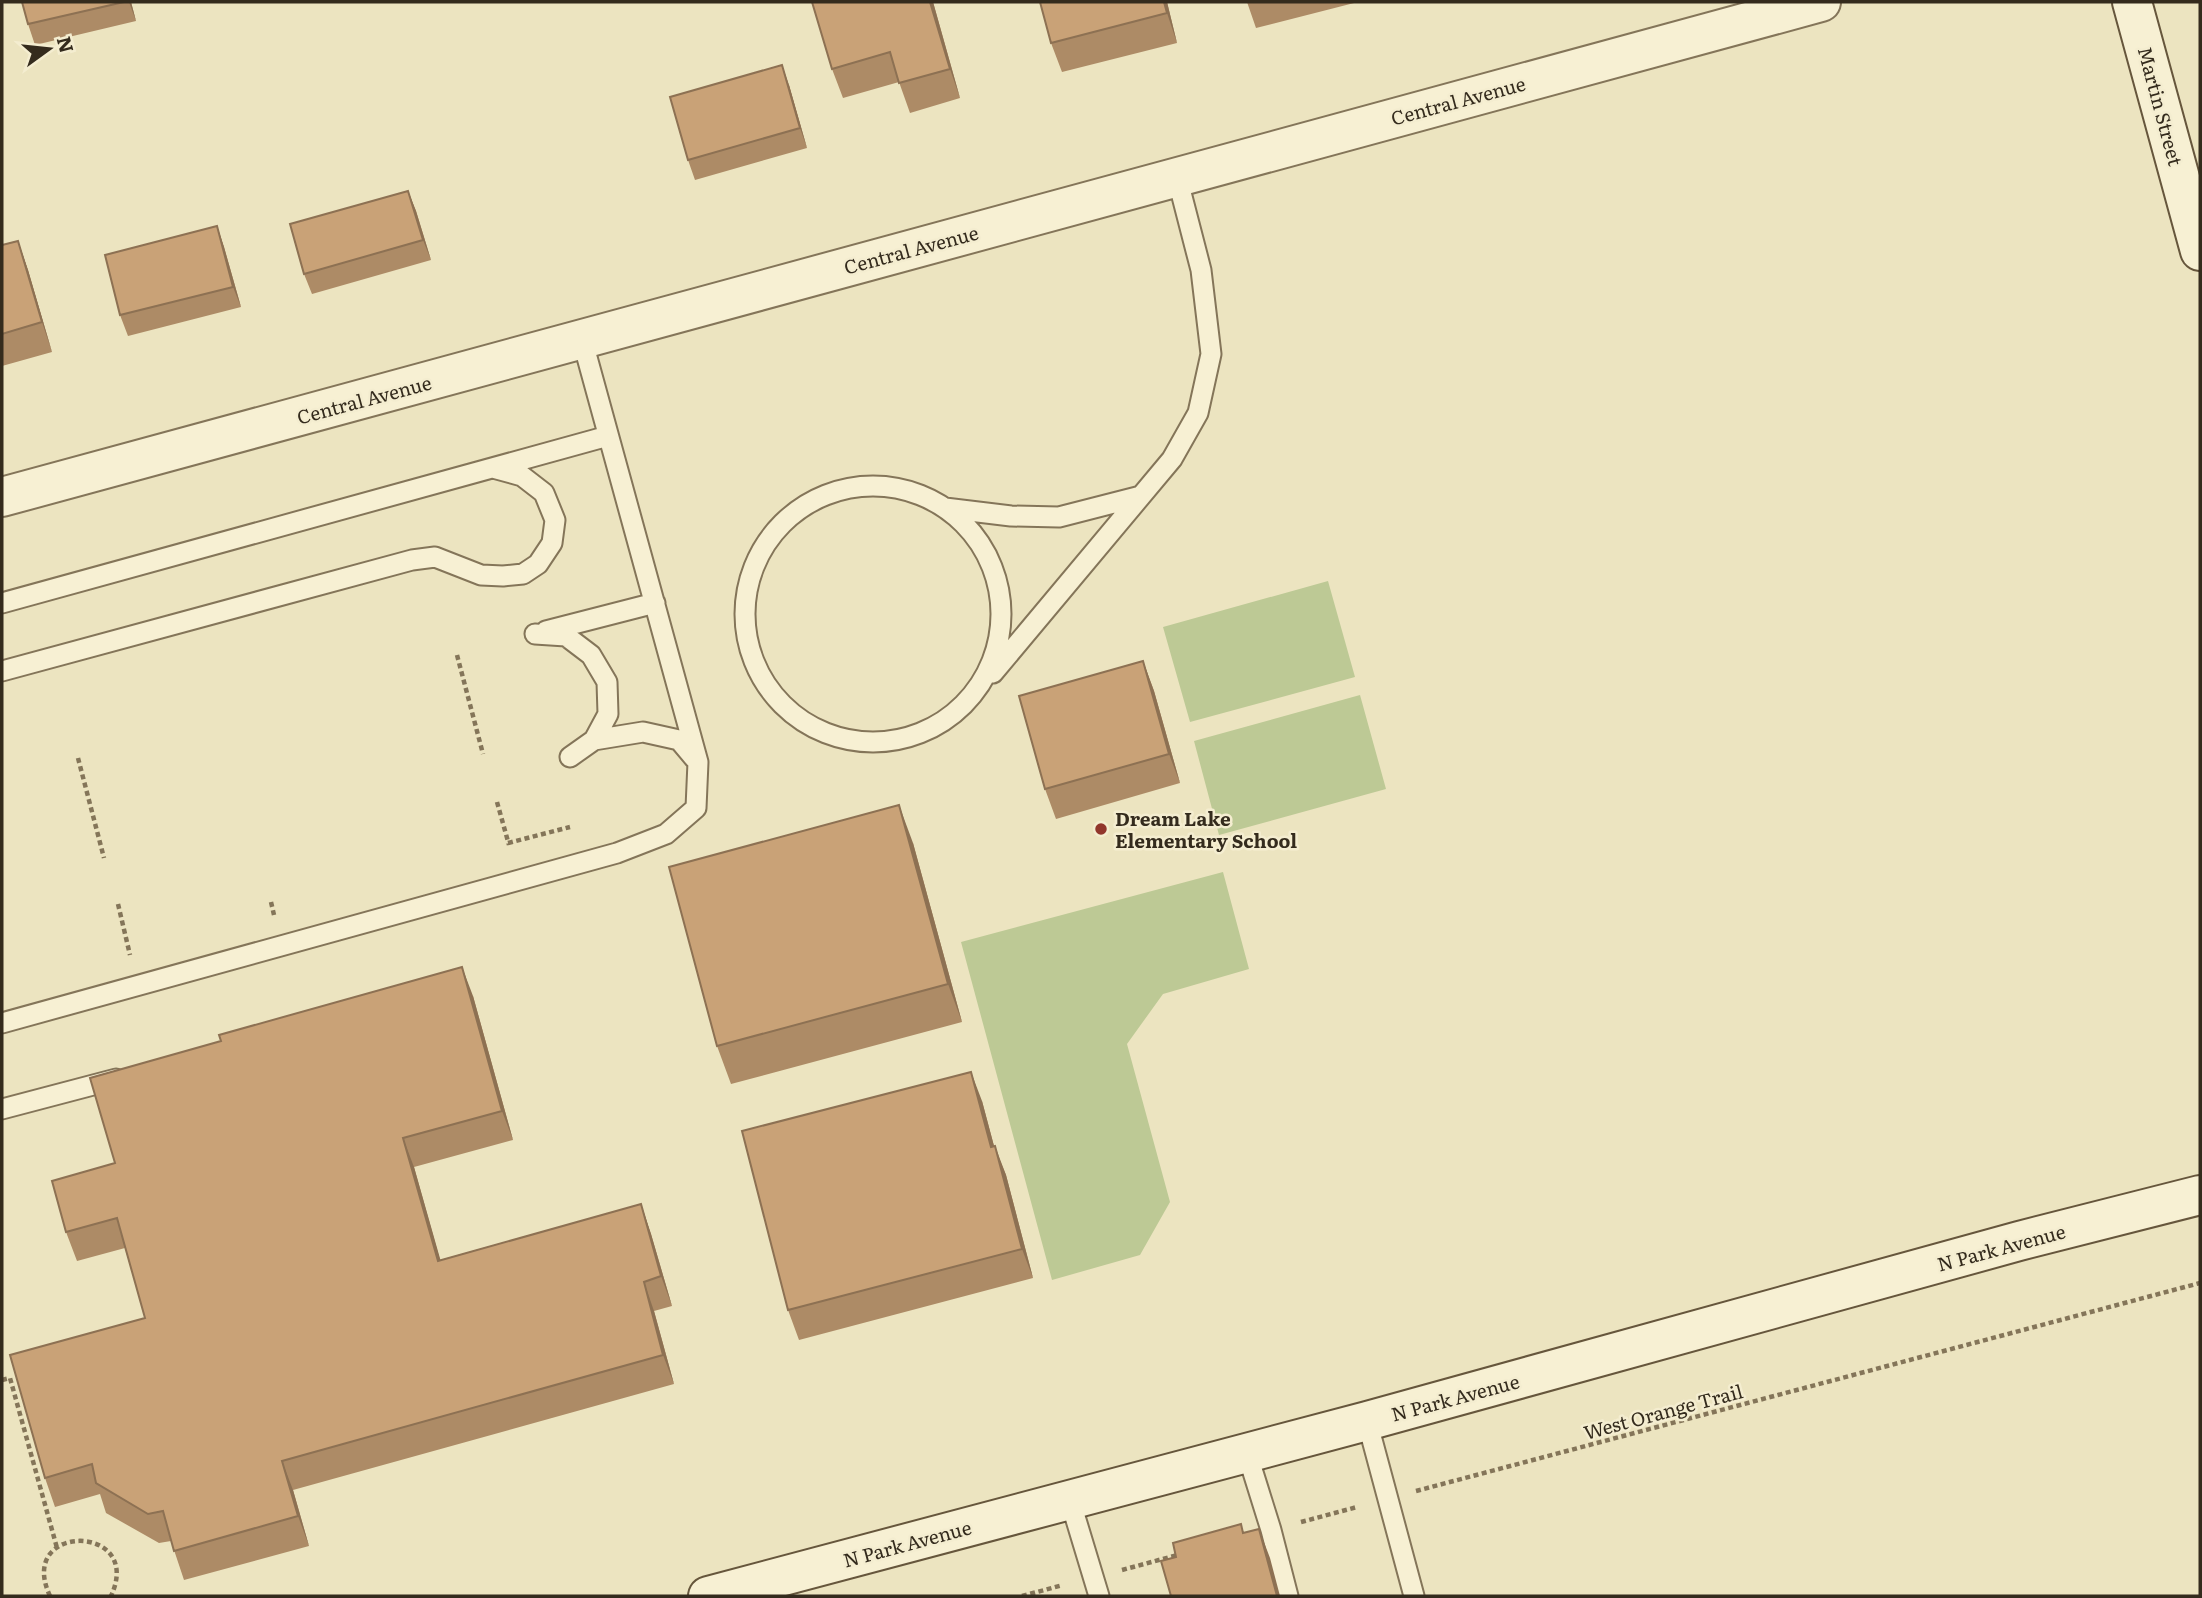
<svg xmlns="http://www.w3.org/2000/svg" width="2202" height="1598" font-family="Literata,serif">
<rect width="100%" height="100%" fill="#ece4c0"/>
<!-- green -->
<path fill="#bdc995" d="M1328,581l27,96 -165,45 -27,-95z
M1360,695l26,94 -167,46 -25,-94z
M1223,872l26,97 -86,25 -36,50 43,158 -30,53 -88,25 -91,-338z"/>
<g fill="none" stroke-linecap="round" stroke-linejoin="round">
<defs>
<path id="lane" d="M745 614a128 128 0 1 1 256 0a128 128 0 1 1-256 0Z
M945,508l66,8 48,1 82,-21
M2,603l606,-167
M546,631l109,-28
M535,634l31,2 25,19 16,27 1,32 -14,26 -24,17
M2,671l410,-111 23,-3 46,18 22,1 20,-2 15,-10 14,-21 3,-23 -11,-27 -22,-17 -29,-8
M993,673l179,-214 26,-46 13,-59 -10,-84 -24,-93
M594,740l49,-8 36,8 16,19
M2,1023l615,-170 49,-19 30,-26 2,-46 -116,-423
M2,1109l114,-30
M1367,1421l47,175
M1247,1453l24,77 17,66
M1070,1500l29,96"/>
<path id="street" d="M2,497l1819,-495"/>
<path id="secondary" d="M2132,2l68,249
M708,1596l659,-175 652,-180 181,-46"/>
</defs>
<!-- lane casing -->
<use href="#lane" stroke="#847559" stroke-width="23"/>
<!-- street casing -->
<use href="#street" stroke="#847559" stroke-width="42"/>
<!-- secondary casing -->
<use href="#secondary" stroke="#66563c" stroke-width="42"/>
<!-- path -->
<path stroke="#847559" stroke-width="4.5" stroke-dasharray="5 3.5" stroke-linecap="butt" d="M457,655l26,99
M78,758l26,100
M497,802l12,43
M508,843l62,-16
M271,902l3,13
M118,904l12,51
M2,1380l8,-2 47,170
M1416,1491l784,-208
M1301,1522l56,-15
M1122,1570l59,-16
M50,1596c-35,-74 95,-73 61,0
M1022,1596l41,-11"/>
<!-- lane -->
<use href="#lane" stroke="#f7f0d3" stroke-width="19"/>
<!-- street -->
<use href="#street" stroke="#f7f0d3" stroke-width="38"/>
<!-- secondary -->
<use href="#secondary" stroke="#f7f0d3" stroke-width="38"/>
</g>
<!-- wall -->
<path fill="#ad8b66" d="M22,2h109l5,19 -101,24 -7,-21z
M812,2h121l27,96 -50,15 -11,-31 -56,16 -11,-29z
M1167,2l10,41 -115,29 -11,-29z
M1247,2h111l-102,26z
M789,85l18,63 -112,32 -7,-20z
M408,191l8,20 15,49 -119,34 -8,-20z
M217,226l7,21 17,60 -113,29 -8,-21z
M18,241l10,29 24,82 -50,14v-121z
M1143,661l11,30 26,92 -124,36 -11,-30z
M913,843l49,179 -231,62 -14,-38z
M473,996l40,144 -99,27 26,93 201,-56 10,30 21,72 -18,5 20,73 -381,106 16,56 -125,34 -13,-39 -12,2 -53,-30 -6,-19 -45,13 -10,-29 100,-160 -20,-70 -48,13 -11,-29 49,-69z
M982,1101l12,45 12,29 27,103 -234,62 -11,-30z"/>
<!-- shaded-wall -->
<path fill="#8d7153" d="M129,2h2l5,19z
M930,2h3l27,96 -10,-29z
M1164,2h3l10,41 -10,-30z
M782,65l7,20 18,63 -7,-20z
M408,191l8,20 15,49 -8,-20z
M217,226l7,21 17,60 -8,-20z
M18,241l10,29 24,82 -10,-30z
M1143,661l11,30 26,92 -11,-29z
M899,805l14,38 49,179 -14,-38z
M462,967l11,29 40,144 -11,-29z
M971,1072l11,29 20,75 -11,-29z
M403,1138l11,29 35,123 -11,-29z
M995,1146l11,29 27,103 -11,-29z
M641,1204l10,30 21,72 -11,-30z
M644,1282l10,29 20,73 -11,-29z
M282,1461l11,29 16,56 -11,-30z
M1259,1529l11,29 10,38h-3z"/>
<!-- building -->
<path fill="#c9a277" stroke="#8d7153" stroke-width="2" d="M22,2h102l-96,22z
M812,2h118l20,67 -51,14 -9,-31 -58,17z
M1040,2h124l3,11 -116,30z
M782,65l18,63 -112,32 -18,-63z
M408,191l15,49 -119,34 -14,-50z
M217,226l16,61 -113,28 -15,-60z
M18,241l24,81 -40,12v-89z
M1143,661l26,93 -124,35 -26,-93z
M899,805l49,179 -231,62 -48,-179z
M462,967l40,144 -99,27 35,123 203,-57 20,72 -17,6 19,73 -381,106 16,55 -124,35 -11,-40 -15,3 -52,-31 -4,-19 -47,14 -35,-123 135,-37 -28,-100 -51,14 -14,-51 63,-18 -25,-85 131,-37 -2,-6z
M971,1072l20,75 4,-1 27,103 -234,61 -46,-179z
M1241,1524l2,9 16,-4 18,67h-106l-10,-35 15,-4 -3,-14z"/>
<!-- markers -->
<circle fill="#91362b" stroke="#f4edd0" stroke-width="2.5" cx="1101" cy="829" r="7"/>
<g text-anchor="middle" dominant-baseline="central" stroke-width="5" stroke-linejoin="round" paint-order="stroke">
<!-- street labels -->
<g font-size="19" fill="#342b1d" stroke="#f4edd0">
<text transform="translate(1458 100) rotate(-15)">Central Avenue</text>
<text transform="translate(2161 106) rotate(75)">Martin Street</text>
<text transform="translate(911 249) rotate(-15)">Central Avenue</text>
<text transform="translate(364 399) rotate(-15)">Central Avenue</text>
<text transform="translate(2001 1247) rotate(-15)">N Park Avenue</text>
<text transform="translate(1455 1397) rotate(-15)">N Park Avenue</text>
<text transform="translate(1663 1411) rotate(-15)">West Orange Trail</text>
<text transform="translate(907 1543) rotate(-15)">N Park Avenue</text>
</g>
<!-- poi labels -->
<g font-size="19" font-weight="bold" fill="#342b1d" stroke="#f4edd0" text-anchor="start">
<text x="1115" y="818">Dream Lake<tspan x="1115" dy="22">Elementary School</tspan></text>
</g>
</g>
<!-- border -->
<rect width="2202" height="1598" fill="none" stroke="#342b1d" stroke-width="7"/>
<!-- north arrow -->
<g transform="translate(49 49) rotate(75)" stroke="#f4edd0" stroke-width="5" paint-order="stroke">
<path d="M0-5L12 26L0 18L-12 26Z" fill="#342b1d"/>
<text y="-10" font-size="19" font-weight="bold" text-anchor="middle" fill="#342b1d">N</text>
</g>
</svg>
